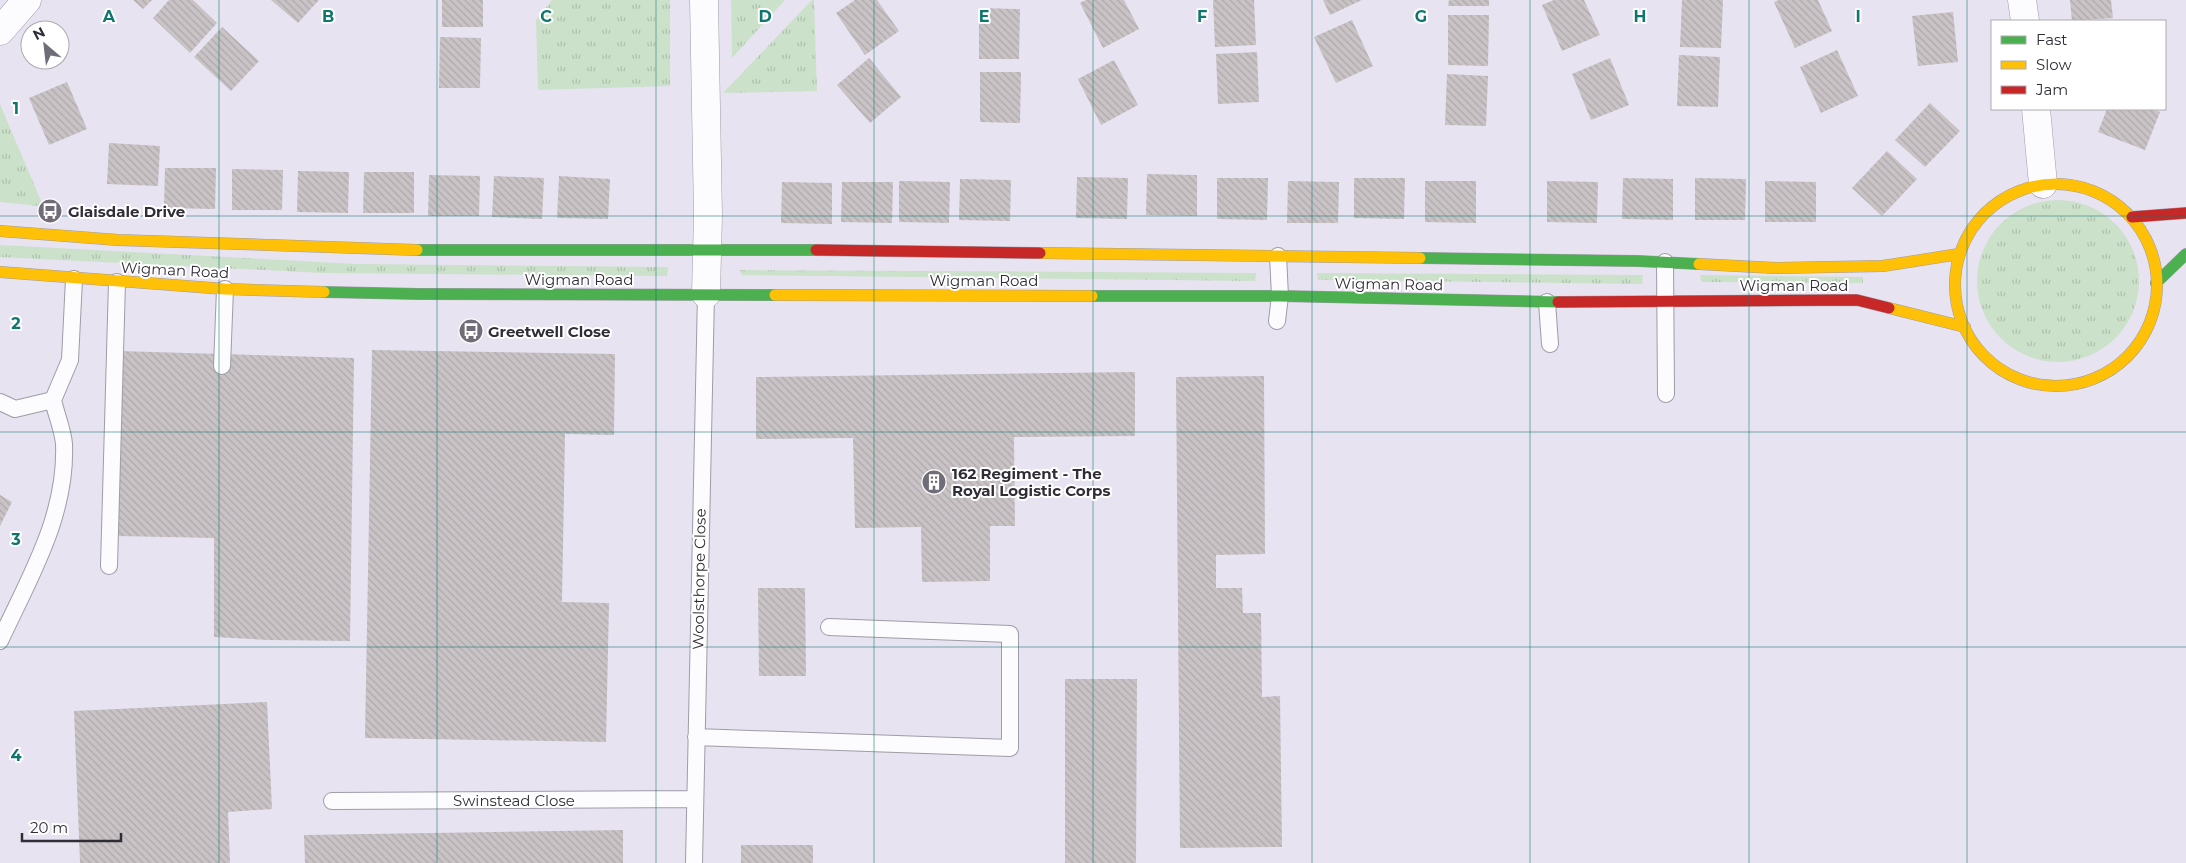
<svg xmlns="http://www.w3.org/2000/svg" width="2186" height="863" font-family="Montserrat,sans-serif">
<defs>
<pattern id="grass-tufts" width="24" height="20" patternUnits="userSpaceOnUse" patternTransform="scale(1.25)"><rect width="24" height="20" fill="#cbe1ca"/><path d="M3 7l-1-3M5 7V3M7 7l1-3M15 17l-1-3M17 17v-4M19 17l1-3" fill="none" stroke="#afc1ae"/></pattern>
<pattern id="building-back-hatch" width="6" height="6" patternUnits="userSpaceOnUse" patternTransform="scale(1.25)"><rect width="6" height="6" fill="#c9c3c6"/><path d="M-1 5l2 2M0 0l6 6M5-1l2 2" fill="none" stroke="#ada8ab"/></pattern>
</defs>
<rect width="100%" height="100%" fill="#e8e3f1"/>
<!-- grass -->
<path fill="url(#grass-tufts)" d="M552,0h118v86l-132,4 -2,-70z
M731,0h54l-53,58z
M812,0h2l3,91 -94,2z
M0,104l41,97 -2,5 -39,-4z
M1977 281a81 81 0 1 1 162 0a81 81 0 1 1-162 0Z
M0,245l357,19 311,3 -1,9 -344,-3 -323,-16z
M740,270l516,3 -1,8 -513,-6z
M1317,273l326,2 -1,9 -324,-4z
M1700,275l163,2v6l-162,-1z"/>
<!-- building -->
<path fill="url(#building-back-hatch)" d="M133,0h19l-9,9z
M169,0h24l24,23 -27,30 -37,-35z
M271,0h48l-21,23z
M442,0h41v27h-41z
M855,0h22l22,31 -34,24 -29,-42z
M1086,0h38l15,29 -36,19 -23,-45z
M1213,0h41l2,45 -41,2z
M1323,0h39l-32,15z
M1449,0h40v6h-41z
M1554,0h30l16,35 -38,16 -20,-46z
M1682,0h41l-2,48 -41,-1z
M1779,0h39l14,31 -37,17 -21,-46z
M2070,0h41l2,18 -41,3z
M979,8l41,1 -1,50h-40z
M1953,12l5,50 -40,4 -6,-50z
M1448,15h41l-1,51 -40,-1z
M1352,20l21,46 -37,17 -22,-46z
M222,27l37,34 -28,30 -37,-34z
M440,37l41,1 -1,50h-41z
M1837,50l21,46 -37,17 -21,-46z
M1257,52l2,50 -41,2 -2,-50z
M1679,55l41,2 -2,50 -41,-1z
M869,58l32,39 -31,26 -33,-38z
M1610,58l19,47 -38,15 -19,-46z
M1114,60l24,45 -37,20 -23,-46z
M980,72h41l-1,51 -40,-1z
M1447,74l41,2 -2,50 -41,-1z
M67,82l20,47 -38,16 -20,-47z
M1930,103l30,28 -35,36 -30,-27z
M2107,109h44l9,3 -15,38 -47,-18z
M109,143l51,3 -2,40 -51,-2z
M1887,151l30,28 -35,37 -30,-28z
M165,168h51l-1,41 -51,-1z
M232,169l51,1 -1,40h-50z
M298,171l51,1 -1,41 -51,-1z
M364,172h50v41h-51z
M1147,174l50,1v41l-51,-1z
M429,175l51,1 -1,40h-51z
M494,176l50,2 -2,41 -50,-2z
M559,176l51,3 -2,40 -51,-1z
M1077,177l51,1 -1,41 -51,-1z
M1217,178h51l-1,42 -50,-1z
M1354,178h51l-1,41 -50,-1z
M1623,178l50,1v41l-51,-1z
M1695,178l51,1 -1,41h-50z
M960,179l51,1 -1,41 -51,-1z
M899,181l51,1 -1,41 -50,-1z
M1288,181l51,1 -1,41h-51z
M1425,181h51v42l-51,-1z
M1547,181l51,1 -1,41 -50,-1z
M1765,181l51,1v40h-51z
M782,182l50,1v41l-51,-1z
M842,182h51l-1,41 -51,-1z
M372,350l243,4 -1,81 -49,-1 -3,168 47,1 -3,139 -241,-4z
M118,351l236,7 -4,283 -81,-1 -55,-3v-99l-96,-2z
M1135,372v64l-121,1 1,89h-25v55l-68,1 -1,-55 -66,1 -2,-90 -97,1v-62z
M1264,376l1,178 -49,1v33h26l1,25h18l1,84 18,-1 2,151 -102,1 -4,-471z
M0,495l12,7 -12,24z
M758,588h47l1,88h-47z
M1065,679h72l-1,184h-71z
M267,702l5,107 -44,3 2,51h-150l-6,-152z
M623,830v33h-318l-1,-28z
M741,845h72v18h-72z"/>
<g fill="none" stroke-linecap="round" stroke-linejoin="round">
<defs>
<path id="lane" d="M1665,262l1,132
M1547,302l3,42
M1277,321l3,-25 -2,-40
M222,366l3,-77
M0,402l15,7 38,-9 17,-40 4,-81
M109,566l8,-284
M0,641c29,-63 67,-125 64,-197 -1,-14 -8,-30 -11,-44
M696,737l314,11v-114l-181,-7
M332,801l363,-2
M694,863l12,-569"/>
<path id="street" d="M704,0l4,215 -2,79
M2022,0l3,21
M0,31l27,-31
M2036,109l7,75"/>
<path id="fast" d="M417,250h399
M1420,258l218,3 61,3
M2156,283l30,-29
M324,292l96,2 355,1
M1092,296h188l278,6"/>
<path id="slow" d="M1955 285a101 101 0 1 1 202 0a101 101 0 1 1-202 0Z
M0,231l118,9 299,10
M1040,253l380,5
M1699,264l76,4 108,-2 76,-12
M0,272l225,17 99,3
M775,295l317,1
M1889,308l76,19"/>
<path id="jam" d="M2132,217l54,-4
M816,250l224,3
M1558,302l299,-2 32,8"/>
</defs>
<!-- lane casing -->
<use href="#lane" stroke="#9f9ca6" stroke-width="18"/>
<!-- street casing -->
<use href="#street" stroke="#9f9ca6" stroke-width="29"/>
<!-- fast casing -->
<use href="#fast" stroke="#9f9ca6" stroke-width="12"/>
<!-- slow casing -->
<use href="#slow" stroke="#9f9ca6" stroke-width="12"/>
<!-- jam casing -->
<use href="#jam" stroke="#9f9ca6" stroke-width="12"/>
<!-- lane -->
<use href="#lane" stroke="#fcfbfd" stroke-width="16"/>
<!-- street -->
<use href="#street" stroke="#fcfbfd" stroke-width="28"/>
<!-- fast -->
<use href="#fast" stroke="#4caf50" stroke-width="11"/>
<!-- slow -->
<use href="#slow" stroke="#ffc107" stroke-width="11"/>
<!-- jam -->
<use href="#jam" stroke="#c62828" stroke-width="11"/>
</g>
<!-- grid -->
<path fill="none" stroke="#0f766e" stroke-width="1" stroke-opacity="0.55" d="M219,0v863M437,0v863M656,0v863M874,0v863M1093,0v863M1312,0v863M1530,0v863M1749,0v863M1967,0v863M0,216h2186M0,432h2186M0,647h2186"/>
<!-- icons -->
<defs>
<symbol id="bus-disc" viewBox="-11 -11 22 22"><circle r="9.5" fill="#716d78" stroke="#fff"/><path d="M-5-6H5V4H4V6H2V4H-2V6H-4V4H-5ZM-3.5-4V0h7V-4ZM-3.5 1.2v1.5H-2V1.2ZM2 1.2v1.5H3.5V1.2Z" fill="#fff"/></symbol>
<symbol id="building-disc" viewBox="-11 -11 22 22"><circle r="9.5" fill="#716d78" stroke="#fff"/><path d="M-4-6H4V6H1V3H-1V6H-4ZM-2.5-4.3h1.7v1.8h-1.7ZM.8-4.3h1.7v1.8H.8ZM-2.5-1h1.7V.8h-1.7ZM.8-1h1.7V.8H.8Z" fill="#fff"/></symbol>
</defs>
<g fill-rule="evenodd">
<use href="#bus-disc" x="36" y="197" width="28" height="28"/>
<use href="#bus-disc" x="457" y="317" width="28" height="28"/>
<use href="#building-disc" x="920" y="468" width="28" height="28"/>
</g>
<g text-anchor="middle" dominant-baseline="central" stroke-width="4" stroke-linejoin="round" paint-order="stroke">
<!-- poi labels -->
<g font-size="15" font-weight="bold" fill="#312d37" stroke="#fff" text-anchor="start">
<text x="68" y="211">Glaisdale Drive</text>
<text x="488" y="331">Greetwell Close</text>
<text x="952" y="473">162 Regiment - The<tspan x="952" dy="17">Royal Logistic Corps</tspan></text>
</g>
<!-- street labels -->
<g font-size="15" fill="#312d37" stroke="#fff">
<text transform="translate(175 270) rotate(3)">Wigman Road</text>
<text x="579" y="279">Wigman Road</text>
<text x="984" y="280">Wigman Road</text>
<text transform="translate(1389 284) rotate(1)">Wigman Road</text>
<text x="1794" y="285">Wigman Road</text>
<text transform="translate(699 579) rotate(-89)">Woolsthorpe Close</text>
<text x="514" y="800">Swinstead Close</text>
</g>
</g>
<g font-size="16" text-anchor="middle" font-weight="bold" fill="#0f766e" stroke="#fff" stroke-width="4" stroke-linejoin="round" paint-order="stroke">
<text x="109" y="22">A</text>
<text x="328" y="22">B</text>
<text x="546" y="22">C</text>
<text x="765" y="22">D</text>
<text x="984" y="22">E</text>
<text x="1202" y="22">F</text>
<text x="1421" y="22">G</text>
<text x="1640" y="22">H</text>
<text x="1858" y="22">I</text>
<text x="16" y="114">1</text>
<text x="16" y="329">2</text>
<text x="16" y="545">3</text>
<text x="16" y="761">4</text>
</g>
<!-- legend -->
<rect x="1991" y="20" width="175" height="90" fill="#ffffff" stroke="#adabaf"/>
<rect x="2001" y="36" width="25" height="8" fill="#4caf50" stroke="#adabaf"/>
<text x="2036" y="45" font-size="15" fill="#312d37">Fast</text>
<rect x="2001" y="61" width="25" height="8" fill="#ffc107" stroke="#adabaf"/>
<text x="2036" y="70" font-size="15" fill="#312d37">Slow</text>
<rect x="2001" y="86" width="25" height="8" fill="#c62828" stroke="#adabaf"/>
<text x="2036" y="95" font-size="15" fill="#312d37">Jam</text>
<!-- north arrow -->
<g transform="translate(45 45) rotate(332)"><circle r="24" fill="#ffffff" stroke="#adabaf"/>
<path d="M0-4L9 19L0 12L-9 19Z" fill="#716d78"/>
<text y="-8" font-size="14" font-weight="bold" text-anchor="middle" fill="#312d37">N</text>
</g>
<!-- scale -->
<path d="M22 833v8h99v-8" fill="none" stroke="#312d37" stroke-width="2.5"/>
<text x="30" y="833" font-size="15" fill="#312d37" stroke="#ffffff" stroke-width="4" paint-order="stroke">20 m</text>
</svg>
